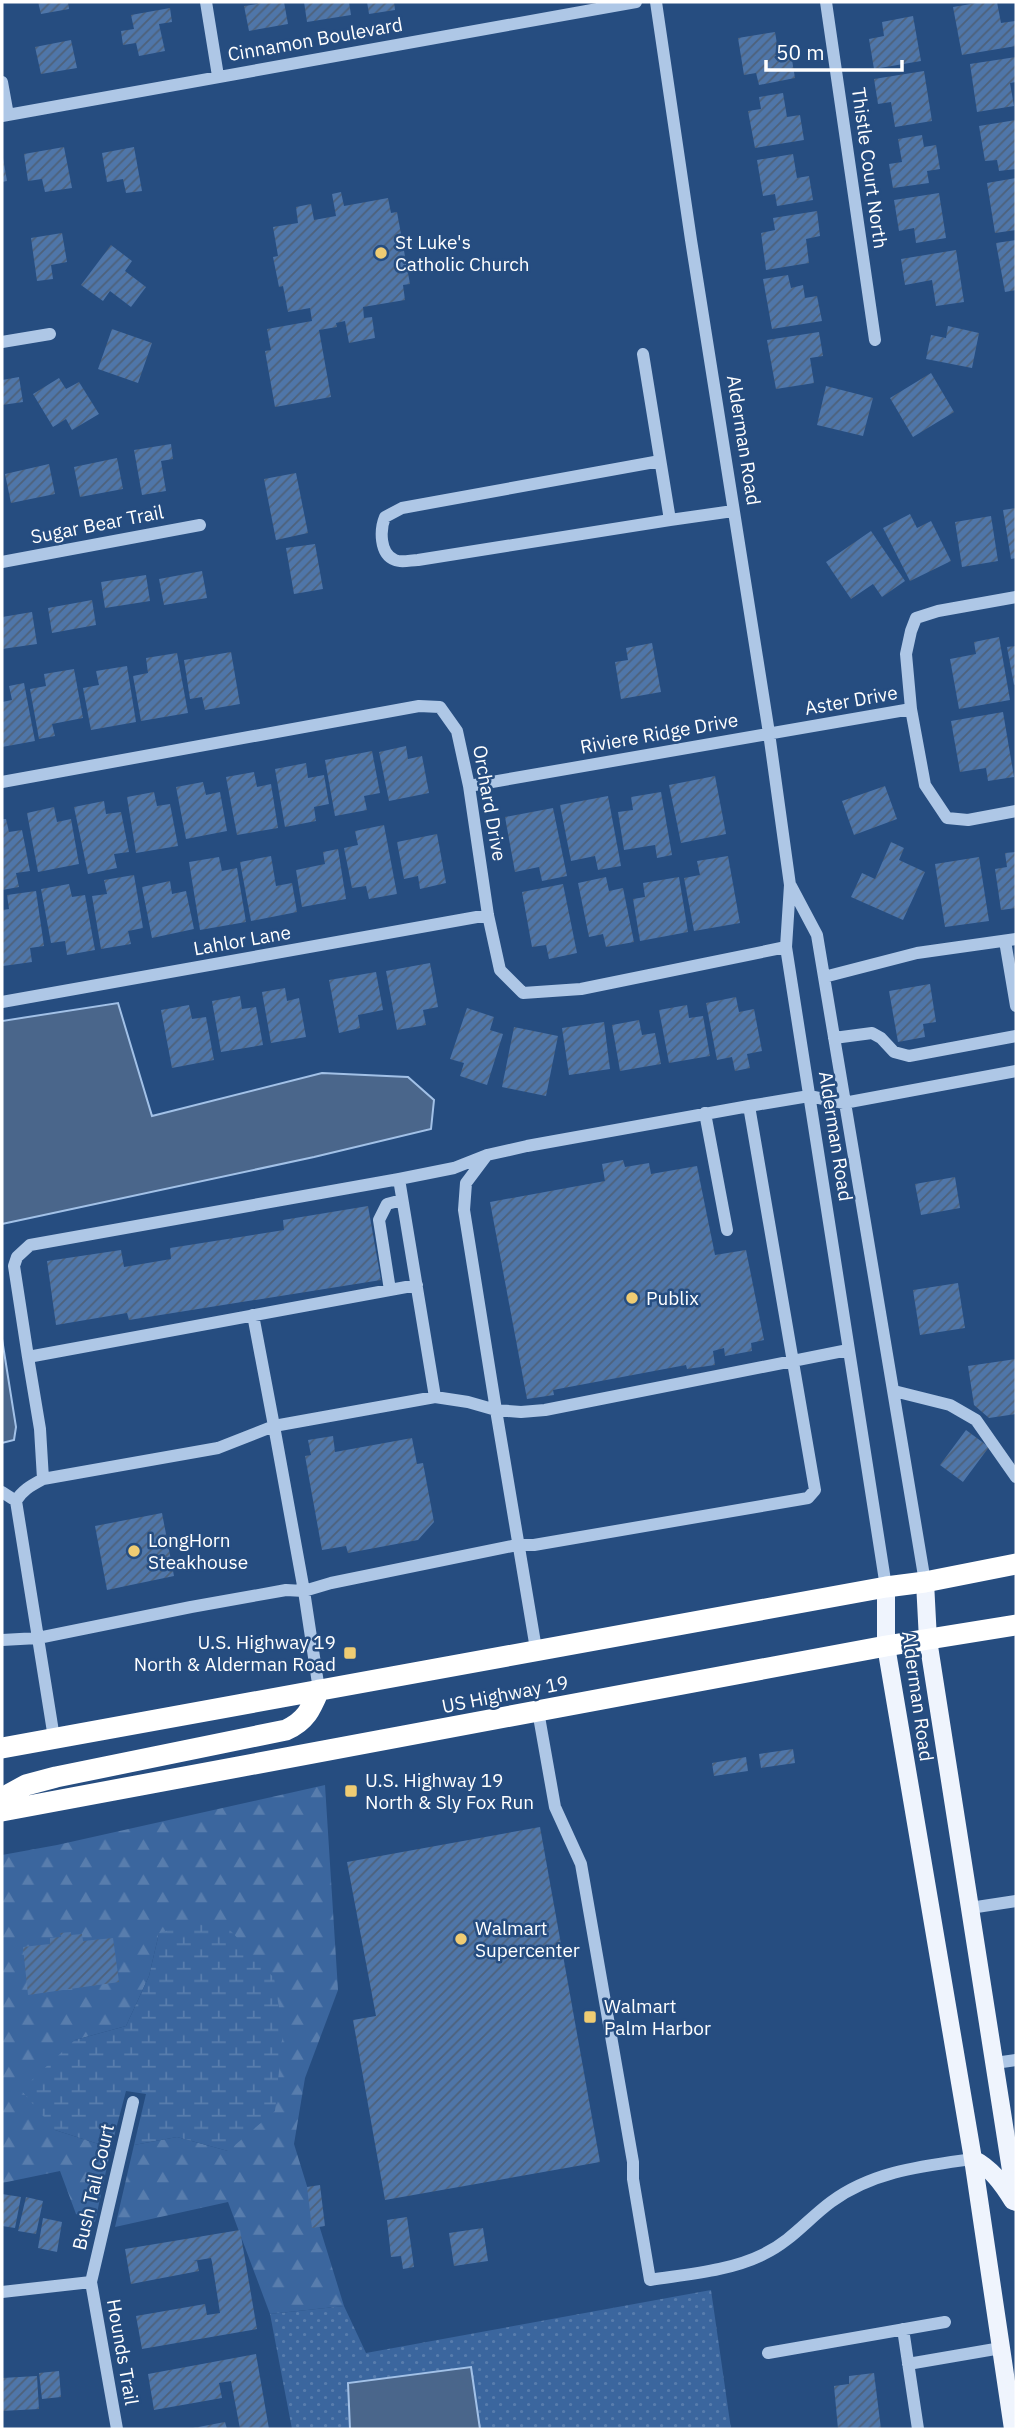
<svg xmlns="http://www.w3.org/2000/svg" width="1018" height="2431" font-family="'IBM Plex Sans',sans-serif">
<defs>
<pattern id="grass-dots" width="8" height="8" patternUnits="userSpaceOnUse" patternTransform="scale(1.75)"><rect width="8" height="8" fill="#3b669e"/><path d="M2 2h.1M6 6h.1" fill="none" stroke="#587dad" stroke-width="1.8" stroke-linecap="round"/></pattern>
<pattern id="forest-firs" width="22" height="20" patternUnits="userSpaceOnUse" patternTransform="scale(1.75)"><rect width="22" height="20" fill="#3b669e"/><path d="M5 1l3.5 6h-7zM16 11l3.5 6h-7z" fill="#587dad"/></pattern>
<pattern id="wetland-marsh" width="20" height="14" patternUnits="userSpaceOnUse" patternTransform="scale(1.75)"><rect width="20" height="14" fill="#3b669e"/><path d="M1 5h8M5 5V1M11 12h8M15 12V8" fill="none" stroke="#587dad"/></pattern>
<pattern id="building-hatch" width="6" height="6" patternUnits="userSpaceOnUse" patternTransform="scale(1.75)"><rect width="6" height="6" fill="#4f76a9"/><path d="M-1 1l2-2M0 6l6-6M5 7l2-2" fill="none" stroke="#4e617a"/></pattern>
</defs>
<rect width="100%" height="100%" fill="#264d80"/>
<!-- grass -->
<path fill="url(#grass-dots)" d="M711,2290l20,139h-439l-22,-115 74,-8 22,47z"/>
<!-- forest -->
<path fill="url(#forest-firs)" d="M325,1785l13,205 -33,88 -11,66 50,162 -74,8 -42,-112 -113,25 19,-82 43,-8 51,14 -69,-218 -10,43 -23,50 -51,14 -20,90 56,18 -16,74 -19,-8 -16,-43 -58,12v-328l55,-10z"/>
<!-- wetland -->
<path fill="url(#wetland-marsh)" d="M193,1923l37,7 44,48 9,53 -8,80 -47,40 -51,-14 -43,8 12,-51 -20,-3 -15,57 -56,-18 -34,-40 54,-50 51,-14 23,-50 10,-43z"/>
<!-- water -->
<path fill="#4a668b" stroke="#a2c1e7" stroke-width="2" d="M118,1003l34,113 170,-43 86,4 26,23 -3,29 -117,28 -312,67v-203z
M2,1339l14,88 -2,13 -12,3z
M471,2367l9,62h-130l-2,-46z"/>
<!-- building -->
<path fill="url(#building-hatch)" d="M38,2h30l1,7 -28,5z
M257,2h27l4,22 -39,7 -5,-25 14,-2z
M304,2h45l2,13 -44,7z
M367,2h27l1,8 -26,4z
M983,2h14l4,21 14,-2 1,25 -54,9 -9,-48z
M170,8l2,14 -13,2 6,27 -26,5 -3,-13 -13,2 -2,-14 13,-2 -3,-14z
M913,16l8,45 -47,8 -5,-30 15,-3 -2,-14z
M775,32l4,24 12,-2 4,24 -36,7 -3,-12 -12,2 -6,-37z
M71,40l6,28 -36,6 -6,-27z
M1016,57v25l-6,1 4,23 -37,6 -7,-48z
M924,71l8,50 -37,6 -4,-25 -13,2 -4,-25z
M783,93l4,24 13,-2 4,25 -49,8 -7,-37 13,-2 -2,-12z
M1016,120v49l-17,2 -2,-11 -12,1 -6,-35z
M922,135l2,12 12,-2 4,24 -13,2 2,12 -36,5 -4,-24 13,-2 -4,-23z
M64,147l8,41 -27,4 -3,-13 -14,2 -4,-27z
M134,147l8,44 -16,2 -3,-14 -16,3 -5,-29z
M793,154l4,24 12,-2 4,24 -36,6 -2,-12 -12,2 -6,-36z
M3,158l4,23 -5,1v-23z
M1016,178v52l-21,3 -8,-50z
M341,192l3,14 44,-8 3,15 6,-1 13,72 -7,1 2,15 -42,7 1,11 8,-1 3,21 -26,5 -4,-22 -9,2 1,4 -18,3 12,67 -56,10 -10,-56 6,-1 -4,-21 45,-8 -2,-13 -22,4 -5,-26 -4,1 -6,-30 5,-1 -5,-29 25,-4 -2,-16 15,-3 3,16 22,-4 -4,-22z
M939,193l7,45 -30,5 -2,-15 -15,3 -5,-31z
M817,211l3,25 -14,3 3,24 -43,7 -5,-37 14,-3 -2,-12z
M62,233l5,29 -16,3 2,14 -16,2 -6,-43z
M1016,240v50l-11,2 -9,-49z
M111,245l21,16 -7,10 21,16 -15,20 -21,-16 -7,10 -22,-16z
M956,250l8,52 -28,4 -4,-26 -27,5 -4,-26z
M788,275l3,13 12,-3 2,13 12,-2 5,25 -50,8 -9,-50z
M948,326l31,7 -7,35 -46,-9 5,-24 15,3z
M112,329l40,14 -14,40 -40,-14z
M819,332l4,24 -13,2 4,25 -38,6 -9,-49z
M931,373l23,39 -41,25 -23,-39z
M19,377l4,25 -21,3v-25z
M59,378l7,11 13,-7 20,32 -27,16 -6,-11 -13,8 -20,-33z
M826,386l47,12 -10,38 -46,-11z
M171,444l2,15 -12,2 5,30 -24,4 -8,-45z
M117,458l6,31 -43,8 -6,-30z
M49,464l6,30 -44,9 -6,-29z
M296,473l12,60 -32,7 -12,-61z
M1016,508v50l-5,1 -8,-49z
M910,514l7,14 14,-7 20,40 -41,20 -27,-53z
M991,516l7,45 -36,6 -7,-45z
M871,531l34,50 -23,16 -9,-13 -22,15 -25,-37z
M315,544l8,45 -29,5 -8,-46z
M202,571l5,27 -43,7 -5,-26z
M146,575l4,26 -45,7 -4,-26z
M92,600l4,25 -44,8 -4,-25z
M32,612l5,32 -35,5v-32z
M999,637l11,63 -51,9 -9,-50 26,-5 -2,-12z
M652,643l9,49 -40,7 -6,-37 13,-2 -2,-12z
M1016,646v38l-2,1 -7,-38z
M231,652l9,52 -35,6 -3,-13 -12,2 -6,-39z
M177,653l11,60 -47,8 -8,-45 15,-3 -2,-15z
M127,666l9,56 -45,8 -8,-42 16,-3 -3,-14z
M74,669l9,49 -31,6 3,12 -16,3 -9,-50 16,-3 -2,-12z
M24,683l11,58 -33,6v-45l10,-2 -3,-14z
M1003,712l11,65 -26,4 -2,-13 -26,4 -9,-51z
M406,746l2,13 14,-3 7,37 -40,8 -10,-49z
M372,751l8,42 -16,3 3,14 -32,6 -10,-56z
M306,763l2,15 16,-3 5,29 -15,3 2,14 -31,6 -10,-58z
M254,772l3,15 14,-3 7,44 -41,7 -11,-58z
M715,776l11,58 -45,9 -12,-58z
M203,782l3,13 14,-3 7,39 -41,8 -10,-52z
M885,786l12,33 -43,16 -12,-34z
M154,792l3,14 13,-2 8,42 -42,7 -9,-56z
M661,792l11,63 -15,3 -2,-13 -31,5 -6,-38 15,-2 -2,-13z
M608,796l13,70 -23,4 -3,-14 -24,5 -11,-56z
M104,801l2,13 15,-2 8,40 -15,2 3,14 -29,6 -14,-67z
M54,807l3,15 14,-3 8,45 -41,8 -11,-59z
M553,808l14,68 -25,5 -3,-14 -24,5 -10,-55z
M2,819h4l3,13 13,-2 8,41 -14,2 3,14 -17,3z
M384,825l13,69 -28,5 -3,-13 -14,2 -8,-40 14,-3 -3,-14z
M437,834l9,49 -26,6 -2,-13 -14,3 -7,-37z
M891,842l13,6 -5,12 26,12 -22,48 -52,-23 11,-24 13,6z
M338,849l8,50 -44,8 -6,-37 29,-6 -2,-12z
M1016,852v56l-15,2 -6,-41 12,-2 -2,-14z
M271,856l5,30 16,-3 5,29 -46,9 -11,-59z
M728,856l12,67 -46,8 -10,-53 16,-3 -3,-14z
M219,857l3,14 15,-3 9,54 -46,8 -11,-68z
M979,857l10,64 -44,6 -10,-63z
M134,875l9,53 -15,3 3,13 -30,5 -9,-53 15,-2 -3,-14z
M606,877l3,14 14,-3 11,54 -28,5 -3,-13 -14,3 -11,-54z
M679,877l9,55 -48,9 -7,-42 12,-2 -2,-14z
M170,881l2,13 14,-3 8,38 -42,9 -10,-51z
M69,884l3,13 13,-2 10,55 -28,5 -2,-14 -14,2 -10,-54z
M563,884l14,69 -28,6 -3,-14 -14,2 -10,-55z
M36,891l8,55 -14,2 2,14 -29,4 -1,-56 7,-1 -2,-14z
M430,963l8,44 -15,3 3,15 -29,5 -11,-59z
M376,972l7,38 -25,5 2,13 -21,5 -10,-53z
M930,984l6,38 -13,2 2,13 -27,5 -9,-51z
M285,988l2,13 12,-3 7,39 -35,6 -9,-51z
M240,996l2,13 14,-2 7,38 -42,7 -9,-51z
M736,997l3,15 15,-3 8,42 -15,3 3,14 -15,3 -3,-14 -15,3 -11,-57z
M189,1005l3,14 14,-2 8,43 -42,8 -11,-58z
M687,1005l2,13 14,-2 7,40 -41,7 -10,-53z
M467,1008l27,9 -4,13 13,4 -16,51 -27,-9 4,-13 -14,-4z
M639,1020l3,15 13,-2 6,31 -41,7 -8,-46z
M604,1022l6,47 -41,6 -7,-47z
M514,1027l44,9 -12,60 -44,-9z
M623,1160l2,7 24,-4 2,11 46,-8 18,89 31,-5 18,90 -13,3 1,8 -27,5 -1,-8 -11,3 2,14 -28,4 -1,-4 -133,25 1,5 -27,4 -37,-197 115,-21 -3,-17z
M955,1177l5,31 -39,7 -6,-31z
M368,1206l13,74 -252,40 -2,-7 -71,12 -9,-64 74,-11 3,17 47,-8 -1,-11 114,-18 -1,-10z
M958,1283l7,45 -45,7 -7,-45z
M1016,1359v55l-27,4 -15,-13 -6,-39z
M966,1430l23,17 -26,35 -23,-17z
M333,1436l2,16 77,-14 5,26 6,-1 11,59 -16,18 -70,13 -2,-7 -24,4 -17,-94 6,-1 -3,-15z
M162,1513l12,63 -67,14 -12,-64z
M793,1749l2,14 -34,5 -2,-14z
M746,1757l2,14 -34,5 -2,-13z
M540,1827l60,335 -215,38 -32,-180 23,-4 -29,-154z
M71,1932v3l11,-1 1,7 30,-3 6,44 -91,13 -5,-48 27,-3v-6l11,-1 -1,-4z
M320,2185l5,41 -13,2 -5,-41z
M2,2194l19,3 -6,31 -13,-2z
M26,2197l17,4 -7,33 -18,-3z
M407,2217l7,50 -11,2 -2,-13 -10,1 -4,-37z
M43,2218l19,4 -5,30 -19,-4z
M483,2228l5,33 -34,5 -5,-33z
M240,2230l17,99 -115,20 -6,-33 69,-12 2,11 13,-2 -8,-51 -1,-4 -18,3h4l2,10 -68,13 -6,-35z
M256,2354l13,75h-29l-9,-48 -12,2 3,15 -68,12 -6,-36z
M59,2371l2,26 -19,2 -3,-26z
M874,2373l7,56h-43l-4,-43 15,-2v-8z
M37,2376l2,33 -37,2v-33z
M225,2422l2,7h-34v-1z"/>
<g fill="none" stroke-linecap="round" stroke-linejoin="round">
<!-- minor -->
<path stroke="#aec7e6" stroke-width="12" d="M206,2l12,74
M656,2l35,238 78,493 21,152 -4,62 100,640
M826,2l49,338
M2,82l6,33
M2,116l634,-114
M2,342l48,-8
M643,354l27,166 63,-9
M660,461l-258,47 -17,9c-5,12 -6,37 10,43 6,3 16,0 23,0l252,-40
M2,562l198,-37
M1016,597l-78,14 -22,7 -5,13 -5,23 5,55 14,76 22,33 21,2 48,-9
M2,782l417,-76 21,1 17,24 12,55 19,129 12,55 23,23 58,-4 205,-42
M469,786l442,-77
M791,886l26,49 108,647
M1005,941l11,65
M824,977l93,-24 99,-14
M2,1002l486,-87
M834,1038l38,-5 9,5 13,14 15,4 107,-20
M705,1113l22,117
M487,1155l-21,28 -2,27 32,200 -28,-8 -33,-5 -161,29 30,165 27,-8 186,-38h17l274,-47 7,-8 -66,-384
M399,1179l36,218
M390,1290l-11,-70 8,-16 15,-4
M28,1357l-14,-91 3,-9 13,-12 369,-66 55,-11 33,-13 40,-9 222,-40 60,-10 35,7 172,-32
M894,1391l56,14 26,15 40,57
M43,1479l-3,-50 -12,-72 389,-72
M2,1492l14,9
M2,1640l36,-2 -22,-137c6,-11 16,-16 27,-22l175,-31 56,-22 -21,-111
M536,1649l-40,-239 25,2 24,-2 303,-60
M538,1711l17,96 26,57 52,298v17l17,101c38,-6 80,-9 114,-26 27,-13 44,-35 67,-52 42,-31 92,-36 142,-43
M54,1738l-16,-100 153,-31 95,-17 18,1 15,99
M970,1908l46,-7
M995,2063l21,-3
M2,2292l89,-10
M903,2329l15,100
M768,2353l177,-31
M908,2364l93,-16
M117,2429l-26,-147 42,-180"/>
<!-- major -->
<path stroke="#eff4fd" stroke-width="18" d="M925,1582l3,58 88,562
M886,1587v59l87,513 40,270
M973,2159c18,9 29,24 40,42"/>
<!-- highway -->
<path stroke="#fff" stroke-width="21" d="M2,1748l884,-161 39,-5 91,-18
M2,1798l24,-13 30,-8 230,-47c20,-9 25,-21 33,-40
M2,1811l884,-165 130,-21"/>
</g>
<!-- markers -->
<g fill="#efcc73" stroke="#264d80" stroke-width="2.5">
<circle cx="381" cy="253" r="7"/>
<circle cx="632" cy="1298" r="7"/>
<circle cx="134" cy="1551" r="7"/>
<rect x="343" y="1646" width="14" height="14" rx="3.5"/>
<rect x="344" y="1784" width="14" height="14" rx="3.5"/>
<circle cx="461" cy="1939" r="7"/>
<rect x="583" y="2010" width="14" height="14" rx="3.5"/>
</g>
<g text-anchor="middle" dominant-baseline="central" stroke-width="5" stroke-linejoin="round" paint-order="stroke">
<!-- street labels -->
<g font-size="19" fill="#fff" stroke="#264d80">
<text transform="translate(315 39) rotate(-10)">Cinnamon Boulevard</text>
<text transform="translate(870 168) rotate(82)">Thistle Court North</text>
<text transform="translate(744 440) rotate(81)">Alderman Road</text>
<text transform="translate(97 524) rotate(-11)">Sugar Bear Trail</text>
<text transform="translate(851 700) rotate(-10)">Aster Drive</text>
<text transform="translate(659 733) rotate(-10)">Riviere Ridge Drive</text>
<text transform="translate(490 803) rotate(80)">Orchard Drive</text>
<text transform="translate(242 940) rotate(-10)">Lahlor Lane</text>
<text transform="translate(836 1136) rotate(81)">Alderman Road</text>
<text transform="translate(505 1694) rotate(-11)">US Highway 19</text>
<text transform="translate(918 1696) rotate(82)">Alderman Road</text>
<text transform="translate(93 2187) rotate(-77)">Bush Tail Court</text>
<text transform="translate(123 2352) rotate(80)">Hounds Trail</text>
</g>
<!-- poi labels -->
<g font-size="19" fill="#fff" stroke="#264d80" text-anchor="start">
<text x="395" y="242">St Luke's<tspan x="395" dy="22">Catholic Church</tspan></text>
<text x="646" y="1298">Publix</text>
<text x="148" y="1540">LongHorn<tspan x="148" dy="22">Steakhouse</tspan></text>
<text x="336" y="1642" text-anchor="end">U.S. Highway 19<tspan x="336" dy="22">North &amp; Alderman Road</tspan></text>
<text x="365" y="1780">U.S. Highway 19<tspan x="365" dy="22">North &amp; Sly Fox Run</tspan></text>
<text x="475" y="1928">Walmart<tspan x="475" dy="22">Supercenter</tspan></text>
<text x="604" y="2006">Walmart<tspan x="604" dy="22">Palm Harbor</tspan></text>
</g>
</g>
<!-- border -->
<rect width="1018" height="2431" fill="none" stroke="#ffffff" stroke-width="7"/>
<!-- scale -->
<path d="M766 60v10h136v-10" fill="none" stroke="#ffffff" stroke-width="3.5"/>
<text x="776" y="60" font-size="21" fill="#ffffff" stroke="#264d80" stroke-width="5" paint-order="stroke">50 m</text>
</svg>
